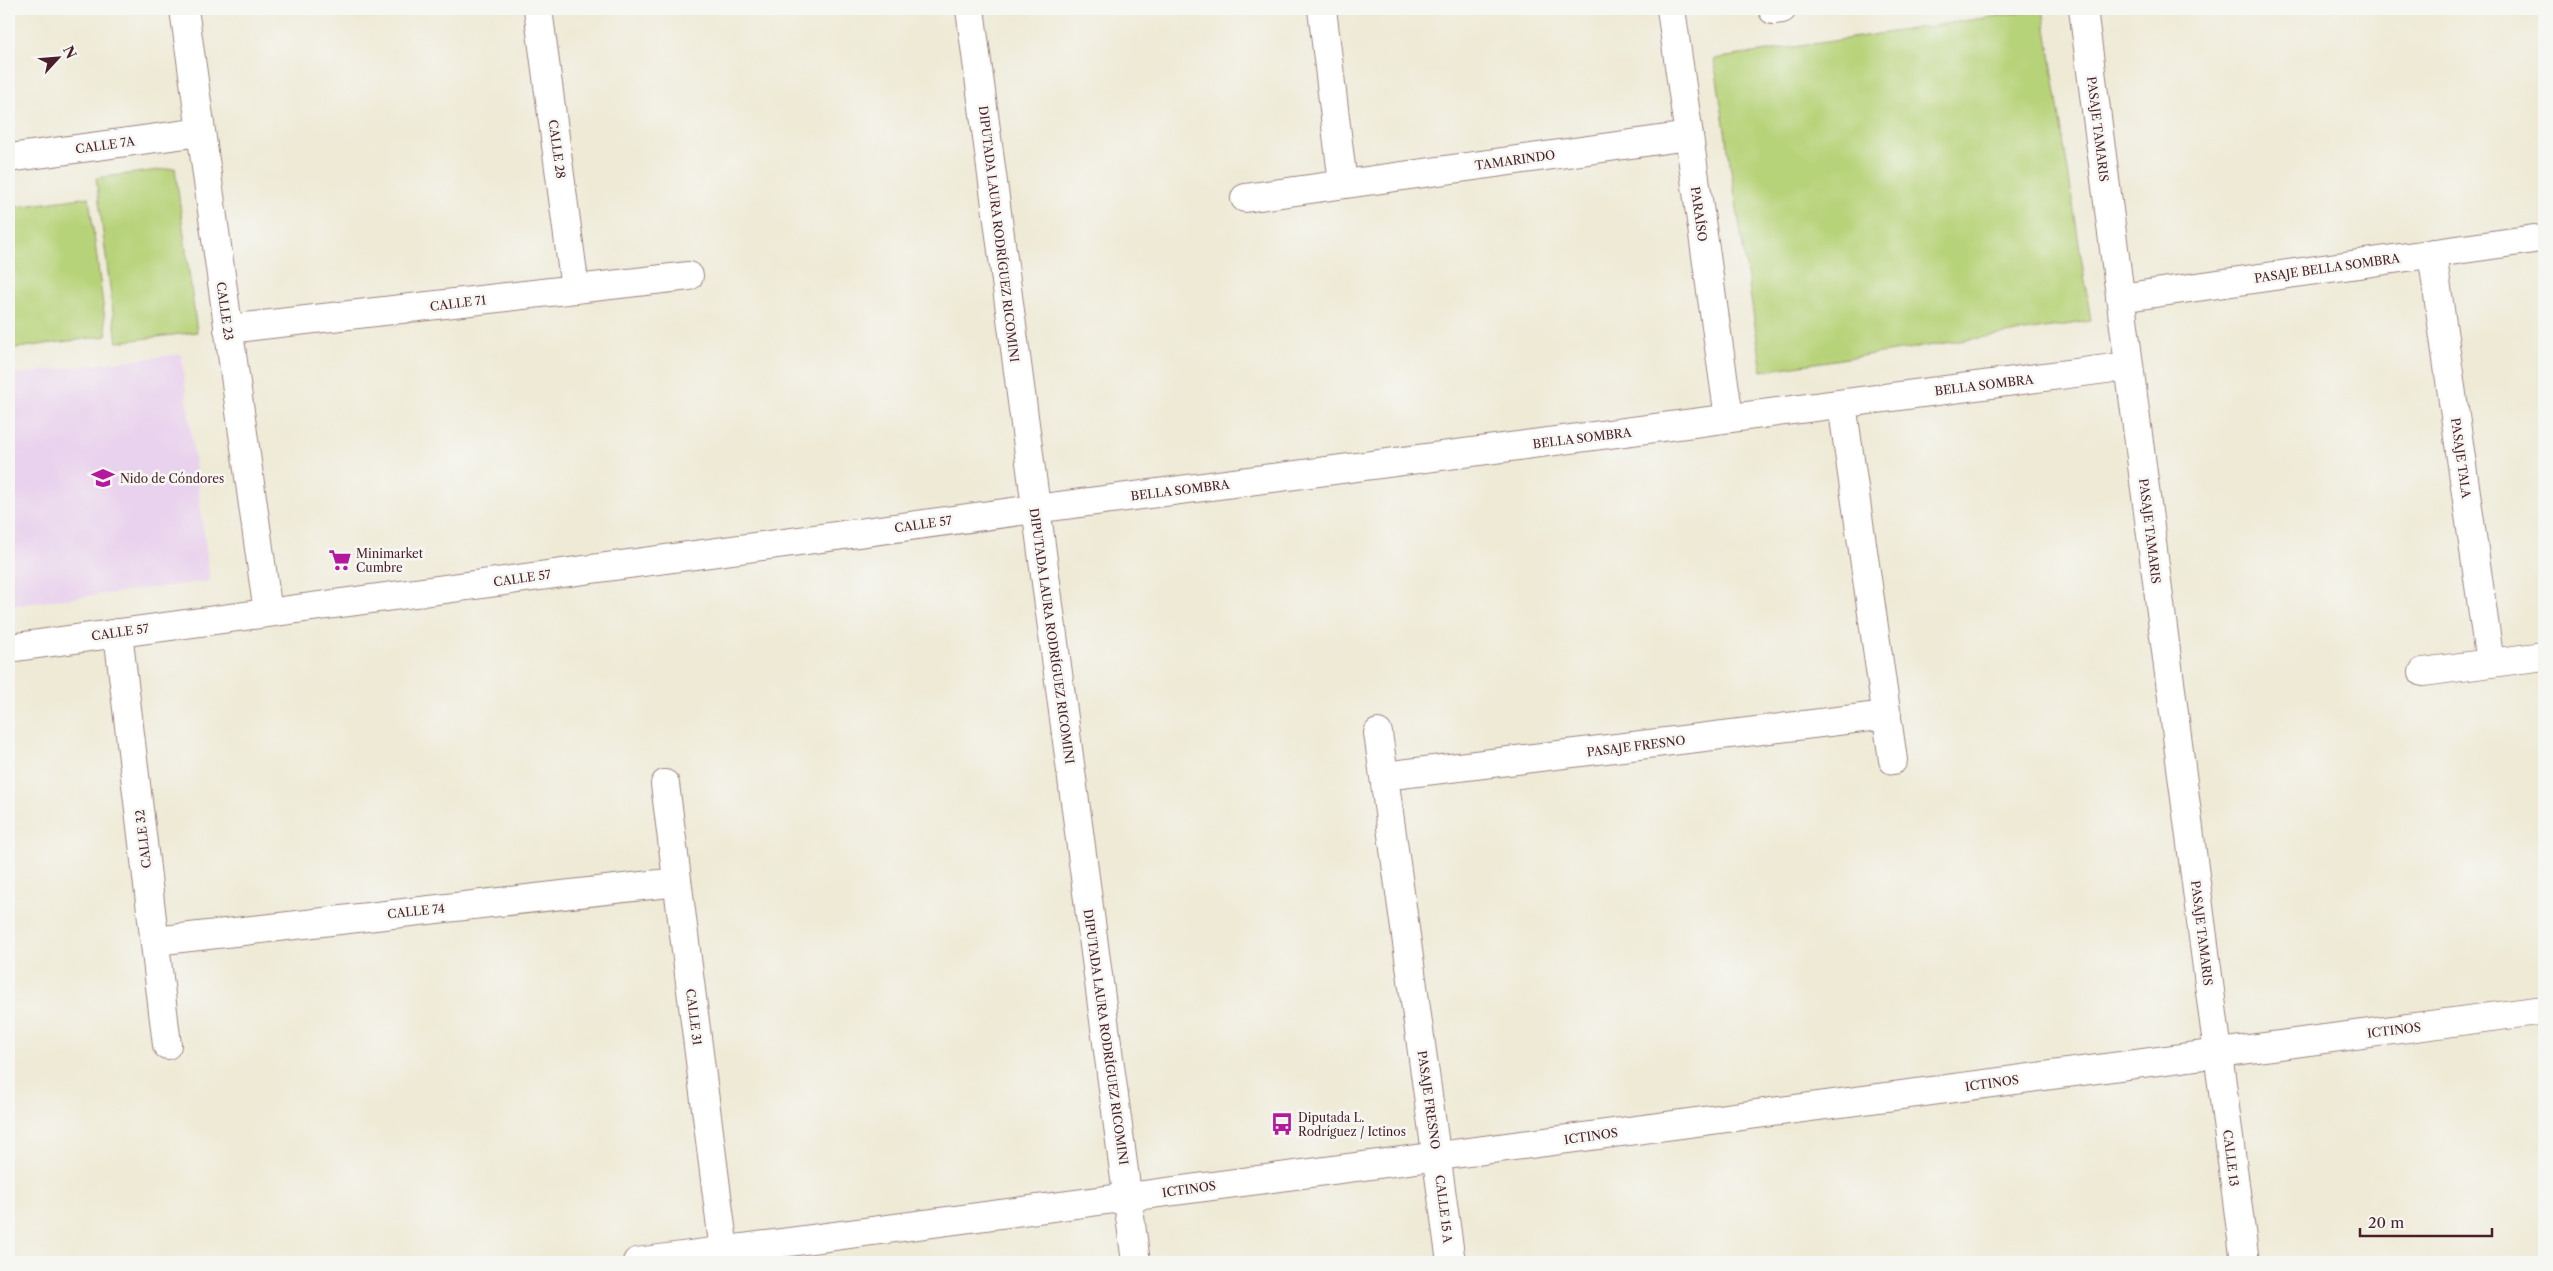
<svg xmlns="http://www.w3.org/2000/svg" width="2553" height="1271" font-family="'Libre Caslon Text',serif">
<rect width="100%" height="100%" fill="#f6f6f2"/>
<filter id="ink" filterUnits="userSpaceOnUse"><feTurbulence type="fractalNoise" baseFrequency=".02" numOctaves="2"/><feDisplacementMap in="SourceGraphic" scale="10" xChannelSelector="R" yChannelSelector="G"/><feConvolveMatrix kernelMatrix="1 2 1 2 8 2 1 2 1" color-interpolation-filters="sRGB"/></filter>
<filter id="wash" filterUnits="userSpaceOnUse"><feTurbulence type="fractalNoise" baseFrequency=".0096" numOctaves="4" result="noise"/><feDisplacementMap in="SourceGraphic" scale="20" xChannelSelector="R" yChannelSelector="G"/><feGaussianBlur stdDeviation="1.12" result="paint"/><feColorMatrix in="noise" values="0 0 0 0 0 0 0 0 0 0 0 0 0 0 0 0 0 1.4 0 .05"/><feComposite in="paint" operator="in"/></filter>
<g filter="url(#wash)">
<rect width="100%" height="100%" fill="#eeead6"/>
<!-- built -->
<path fill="#e9d2ed" d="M181,354l29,227 -201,25v-231z"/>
<!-- green -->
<path fill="#b7d379" stroke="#807952" d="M2043,9l48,312 -329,50 -48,-312z
M175,168l22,164 -80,10 -21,-164z
M89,197l18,139 -98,13v-141z"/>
</g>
<g filter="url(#ink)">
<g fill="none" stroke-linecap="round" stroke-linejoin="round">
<defs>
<path id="minor" d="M184,9l84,604
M538,9l37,280
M970,9l166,1253
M1322,9l21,175
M1671,9l58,409
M2083,9l162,1253
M1773,10l9,-1
M9,158l192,-26
M1245,198l443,-62
M2432,253l58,410
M2120,298l414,-59
M228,329l461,-53
M1842,404l51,356
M118,633l49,412
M9,648l1026,-139 1094,-143
M2423,672l121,-16
M1378,733l73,529
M1384,776l503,-61
M665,784l59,467
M155,941l522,-59"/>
<path id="tertiary" d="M637,1262l1907,-252"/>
</defs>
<!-- minor casing -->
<use href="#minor" stroke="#9c8480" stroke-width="30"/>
<!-- tertiary casing -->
<use href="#tertiary" stroke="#9c8480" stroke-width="30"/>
<!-- minor -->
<use href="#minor" stroke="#fff" stroke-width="28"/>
<!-- tertiary -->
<use href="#tertiary" stroke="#fff" stroke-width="28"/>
</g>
</g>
<!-- icons -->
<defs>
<symbol id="school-bare" viewBox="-9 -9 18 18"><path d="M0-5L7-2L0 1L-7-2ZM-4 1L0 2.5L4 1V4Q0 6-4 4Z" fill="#b5179e" stroke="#f6f6f2" stroke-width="2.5" paint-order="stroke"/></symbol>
<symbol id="supermarket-bare" viewBox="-9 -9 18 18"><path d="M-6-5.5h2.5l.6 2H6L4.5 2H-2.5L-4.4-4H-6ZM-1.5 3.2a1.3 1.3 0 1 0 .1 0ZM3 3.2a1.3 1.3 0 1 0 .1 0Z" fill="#b5179e" stroke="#f6f6f2" stroke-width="2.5" paint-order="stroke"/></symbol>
<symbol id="bus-bare" viewBox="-9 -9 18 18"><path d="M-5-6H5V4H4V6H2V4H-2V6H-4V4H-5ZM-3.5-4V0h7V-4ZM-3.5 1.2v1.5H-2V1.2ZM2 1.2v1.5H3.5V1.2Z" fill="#b5179e" stroke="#f6f6f2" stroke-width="2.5" paint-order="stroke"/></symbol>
</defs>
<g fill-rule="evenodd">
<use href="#school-bare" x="87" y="462" width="32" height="32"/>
<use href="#supermarket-bare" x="324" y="544" width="32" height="32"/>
<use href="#bus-bare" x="1266" y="1108" width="32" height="32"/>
</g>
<g text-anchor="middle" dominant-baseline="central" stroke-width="5" stroke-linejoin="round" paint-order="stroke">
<!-- street labels -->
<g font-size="12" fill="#4a1f2b" stroke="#f6f6f2">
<text transform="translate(2098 129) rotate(83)">PASAJE TAMARIS</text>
<text transform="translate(105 145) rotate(-8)">CALLE 7A</text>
<text transform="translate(557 149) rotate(82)">CALLE 28</text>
<text transform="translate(1515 160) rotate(-8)">TAMARINDO</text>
<text transform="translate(1699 214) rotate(82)">PARAÍSO</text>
<text transform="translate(999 234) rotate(83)">DIPUTADA LAURA RODRÍGUEZ RICOMINI</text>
<text transform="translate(2327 268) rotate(-8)">PASAJE BELLA SOMBRA</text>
<text transform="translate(458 303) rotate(-7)">CALLE 71</text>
<text transform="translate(225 311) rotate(82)">CALLE 23</text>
<text transform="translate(1984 385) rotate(-7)">BELLA SOMBRA</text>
<text transform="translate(1582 438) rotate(-7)">BELLA SOMBRA</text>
<text transform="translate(2461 458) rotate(82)">PASAJE TALA</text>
<text transform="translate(1180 490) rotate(-7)">BELLA SOMBRA</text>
<text transform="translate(923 524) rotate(-8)">CALLE 57</text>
<text transform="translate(2150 531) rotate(83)">PASAJE TAMARIS</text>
<text transform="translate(522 578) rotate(-8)">CALLE 57</text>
<text transform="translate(120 632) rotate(-8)">CALLE 57</text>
<text transform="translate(1052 636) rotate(82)">DIPUTADA LAURA RODRÍGUEZ RICOMINI</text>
<text transform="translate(1636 746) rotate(-7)">PASAJE FRESNO</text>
<text transform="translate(143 839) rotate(-97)">CALLE 32</text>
<text transform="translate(416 911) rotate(-6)">CALLE 74</text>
<text transform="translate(2202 933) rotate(83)">PASAJE TAMARIS</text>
<text transform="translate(694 1017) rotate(83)">CALLE 31</text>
<text transform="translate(2394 1030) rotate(-7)">ICTINOS</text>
<text transform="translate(1106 1037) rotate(82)">DIPUTADA LAURA RODRÍGUEZ RICOMINI</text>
<text transform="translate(1992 1083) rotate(-8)">ICTINOS</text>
<text transform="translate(1429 1100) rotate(82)">PASAJE FRESNO</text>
<text transform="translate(1591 1136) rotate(-8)">ICTINOS</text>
<text transform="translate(2231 1158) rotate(83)">CALLE 13</text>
<text transform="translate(1189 1189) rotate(-8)">ICTINOS</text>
<text transform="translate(1444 1209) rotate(83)">CALLE 15 A</text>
</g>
<!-- poi labels -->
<g font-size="12" fill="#4a1f2b" stroke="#f6f6f2" text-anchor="start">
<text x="120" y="478">Nido de Cóndores</text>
<text x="356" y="553">Minimarket<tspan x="356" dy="14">Cumbre</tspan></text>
<text x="1298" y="1117">Diputada L.<tspan x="1298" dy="14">Rodríguez / Ictinos</tspan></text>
</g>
</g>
<!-- margin -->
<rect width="2553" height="1271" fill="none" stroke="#f6f6f2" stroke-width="30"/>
<!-- north arrow -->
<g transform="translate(58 58) rotate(64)" stroke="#f6f6f2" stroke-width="4" paint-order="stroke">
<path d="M0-4L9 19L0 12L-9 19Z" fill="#4a1f2b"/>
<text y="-8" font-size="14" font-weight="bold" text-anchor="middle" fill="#4a1f2b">N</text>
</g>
<!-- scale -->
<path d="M2360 1228v8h132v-8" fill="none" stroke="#4a1f2b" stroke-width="2.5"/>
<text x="2368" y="1228" font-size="15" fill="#4a1f2b" stroke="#f6f6f2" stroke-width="4" paint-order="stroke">20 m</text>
</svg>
